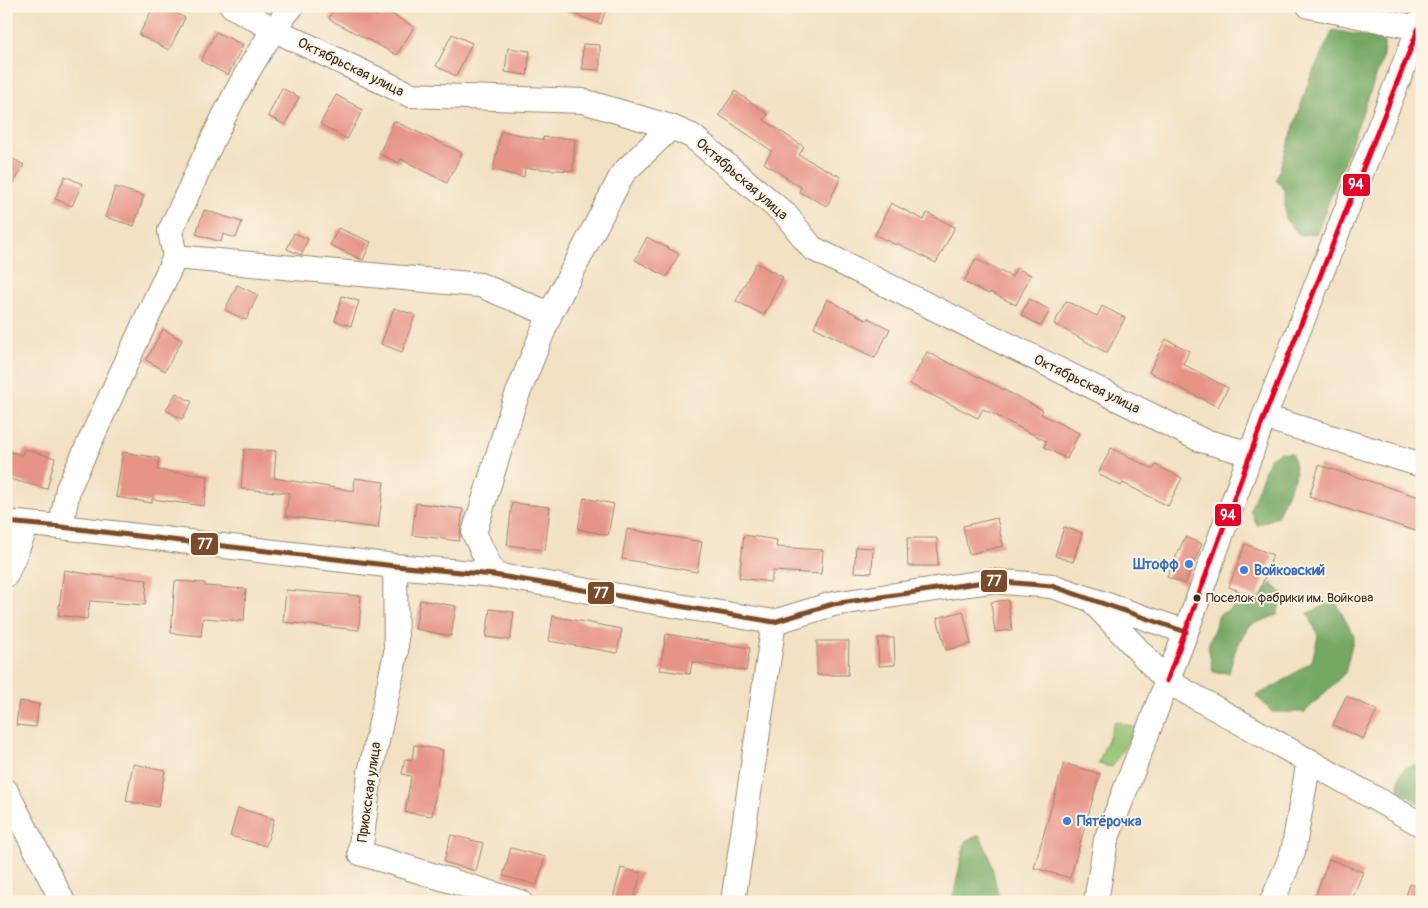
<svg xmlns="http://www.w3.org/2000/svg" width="1428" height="908" font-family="Pangolin,sans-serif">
<rect width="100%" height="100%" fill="#fcf5e5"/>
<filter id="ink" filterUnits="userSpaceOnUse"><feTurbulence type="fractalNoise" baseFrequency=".02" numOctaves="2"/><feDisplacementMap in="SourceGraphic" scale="10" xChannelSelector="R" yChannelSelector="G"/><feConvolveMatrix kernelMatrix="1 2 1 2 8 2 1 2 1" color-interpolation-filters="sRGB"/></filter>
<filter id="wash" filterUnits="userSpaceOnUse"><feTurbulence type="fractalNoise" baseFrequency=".0096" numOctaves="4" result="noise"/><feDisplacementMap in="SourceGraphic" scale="20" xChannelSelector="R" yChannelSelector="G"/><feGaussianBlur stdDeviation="1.12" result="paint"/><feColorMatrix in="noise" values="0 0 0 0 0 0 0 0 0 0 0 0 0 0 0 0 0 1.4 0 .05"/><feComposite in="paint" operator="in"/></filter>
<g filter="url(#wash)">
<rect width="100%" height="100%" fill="#f3e1c3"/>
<!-- green -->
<path fill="#92c272" stroke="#667648" d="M1115,721l21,7 -24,39 -14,-3z"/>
<!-- forest -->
<path fill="#75a864" stroke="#586941" d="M1333,30l52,10 -3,21 -65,172 -17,2 -15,-16v-29l-9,-10 34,-102z
M1280,452l12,1 4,20 -19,44 -20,8 -7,-15 19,-51z
M1271,583l12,11 -6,21 -29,11 -13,25 -6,22 -16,-1 -5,-26 11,-31 19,-10 20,-4z
M1335,601l19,35 -9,37 -40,39h-33l-16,-16 24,-13 32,-22 6,-25 -10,-23z
M1413,765l9,4v32l-4,2 -18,-12c-3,-12 0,-23 13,-26z
M980,835l10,23 10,44h-48l13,-61z"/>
<g id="blocks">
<!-- building -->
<path fill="#e79488" d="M154,6h9l22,12 -16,32 -30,-15z
M335,6h21l20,10 5,-8 33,19 -17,28 -68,-36z
M558,6h49l-6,18 -43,-16z
M216,32l27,13 -15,30 -27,-14z
M452,34l20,9 -16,33 -20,-10z
M583,44l17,1v25l-18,-1z
M508,48l22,3 -3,24 -22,-3z
M282,88l17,9 -14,28 -17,-9z
M735,91l33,23 -4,6 40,27 -5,8 42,22 -14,29 -28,-14 2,-5 -37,-24 8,-12 -53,-36z
M336,95l27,15 -16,29 -27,-15z
M394,121l68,32 -15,30 -46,-24 -2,4 -20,-9z
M501,131l42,9v-3l32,2 -2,32 -48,-3 -1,9 -31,-7z
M6,155l18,10 -18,32z
M65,176l17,8 -10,22 -17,-7z
M115,187l29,9 -10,30 -29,-9z
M891,203l33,17 3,-7 28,14 -19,36 -39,-20 -1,2 -21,-10z
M204,210l38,12 -6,16 -13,-4 -2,8 -25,-8z
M338,228l33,14 -8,18 -33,-15z
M294,233l14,6 -7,16 -14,-6z
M647,237l32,17 -12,23 -32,-17z
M976,259l36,18 4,-9 15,7 -15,30 -26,-13 -1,2 -25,-12z
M756,263l27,14 -19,38 -28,-14z
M237,285l21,10 -12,25 -21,-10z
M342,296l17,5 -8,25 -16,-5z
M827,299l39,21 2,-2 22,11 -15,29 -61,-31z
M1029,299l21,11 -9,16 -20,-11z
M1066,301l31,15 5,-10 23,12 -18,35 -53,-29z
M394,308l21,7 -13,37 -21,-8z
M163,329l19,11 -17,31 -19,-11z
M1166,339l23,12 -6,13 45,24 -10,19 -69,-35z
M927,352l68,33 48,25 -2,4 38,19 -12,26 -23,-12 2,-6 -63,-32 -5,9 -68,-34z
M176,393l16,9 -10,17 -16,-9z
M1111,448l42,21 3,-4 26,13 -14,28 -45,-23 -2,3 -23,-12z
M24,449l31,9 -8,31 -41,-11v-27l16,4z
M244,449l32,2 -2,27 80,13 1,-13 29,4 -6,46 -93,-12 4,-23 -48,-4z
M123,452l36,6 -2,12 51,6 -4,30 -52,-7v4l-36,-6z
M1319,465l103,33v35l-113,-36z
M584,498l30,6 -6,31 -30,-6z
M416,503l47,6 -4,32 -47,-6z
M512,503l38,4 -5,43 -38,-5z
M997,518l6,28 -34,8 -6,-28z
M1064,527l18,6 -9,29 -18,-6z
M627,529l75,13 -5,30 -75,-13z
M744,535l33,5 -1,7 47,3 -2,24 -48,-3 -2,11 -32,-4z
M1185,537l17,7 -17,40 -18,-7z
M907,538h30l1,28h-30z
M1245,544l28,11 -16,43 -28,-11z
M856,547l17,1 -1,25 -18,-1z
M64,570l30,5 53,5 -2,25 -55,-4 -3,18 -29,-4z
M175,581l30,2v3l41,3 -2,32 -41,-3 -2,18 -30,-3z
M286,590l75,6 -2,34 -76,-8z
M420,600l36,6 -5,30 -36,-7z
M1008,600l4,30 -17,2 -4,-30z
M490,609l24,3 -4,28 -24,-3z
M963,611l8,33 -25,6 -9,-32z
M553,616l69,13 -5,24 -68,-12z
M666,634l84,14 -4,23 -54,-9 -2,12 -30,-4z
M878,638h16l1,27 -16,1z
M817,641h32l-1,34h-31z
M1346,696l31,14 -14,29 -30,-14z
M19,701l20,3 -3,23 -20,-2z
M414,745l29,5 -11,66 -27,-4 6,-36 -9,-2 3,-15 7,1z
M1064,763l36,11 -30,104 -36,-10z
M133,764l32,6 -7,37 -32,-6z
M238,808l36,11 -8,27 -36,-10z
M451,835l32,8 -7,28 -32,-9z
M511,848l34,9 -8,28 -34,-9z
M1329,859l34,13 -12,30h-38z
M621,868l20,5 -8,29h-21z
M1410,884l12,4v14h-18z"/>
</g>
</g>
<g filter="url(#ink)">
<use href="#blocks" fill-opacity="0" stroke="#978670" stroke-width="1"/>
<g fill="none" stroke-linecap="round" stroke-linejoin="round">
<defs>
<path id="minor" d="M232,6l41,23 137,66 173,6 88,26 21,9 94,79 26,33 389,192 50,14
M1309,6l110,22
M175,257l305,28 70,29
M1264,417l158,48
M6,522l55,5 334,39 99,9 280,47 59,-18 158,-23 61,5 134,46
M61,527l7,-38 107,-232 -5,-26c36,-75 70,-161 122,-225
M395,566l1,87 -26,120 -10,80 160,49
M6,575l21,-50
M494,575l-20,-42 40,-130 36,-89 73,-141 48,-46
M1095,604l72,77 255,144
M6,791l57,111
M733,902l41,-280
M1096,902l10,-62 80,-208 78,-215 158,-397
M1272,902l21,-50 16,-92"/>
</defs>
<!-- minor casing -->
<use href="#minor" stroke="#978670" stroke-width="26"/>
<!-- minor -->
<use href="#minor" stroke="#fff" stroke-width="24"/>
<defs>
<path id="bus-1" d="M6,522l55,5 334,39 99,9 280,47 59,-18 158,-23 61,5 134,46"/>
<path id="bus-2" d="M1167,681l97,-264 158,-397"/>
</defs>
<!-- bus-1 casing -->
<use href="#bus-1" stroke="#fcf5e5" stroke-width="9"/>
<!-- bus-2 casing -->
<use href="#bus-2" stroke="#fcf5e5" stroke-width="9"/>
<!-- bus-1 -->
<use href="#bus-1" stroke="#7a4b2a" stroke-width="5"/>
<!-- bus-2 -->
<use href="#bus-2" stroke="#e4002b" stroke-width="5"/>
</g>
</g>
<!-- markers -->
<g fill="#3f7fe0" stroke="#fcf5e5" stroke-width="2">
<circle cx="1189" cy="564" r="5"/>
<circle cx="1244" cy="570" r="5"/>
<circle cx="1067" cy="821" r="5"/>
</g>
<circle fill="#3b2a1e" stroke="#fcf5e5" stroke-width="2" cx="1197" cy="598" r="4.5"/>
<g text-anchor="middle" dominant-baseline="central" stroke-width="4" stroke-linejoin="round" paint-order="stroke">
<!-- bus labels -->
<g font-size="13" fill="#3b2a1e" stroke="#fcf5e5" text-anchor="start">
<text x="1206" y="598">Поселок фабрики им. Войкова</text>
</g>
<!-- street labels -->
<g font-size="14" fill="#3b2a1e" stroke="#fcf5e5">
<text transform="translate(351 67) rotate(26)">Октябрьская улица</text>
<text transform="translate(742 179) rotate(41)">Октябрьская улица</text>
<text transform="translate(1087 384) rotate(26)">Октябрьская улица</text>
<text transform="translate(369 792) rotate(-82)">Приокская улица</text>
</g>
<!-- shop labels -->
<g font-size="14" font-weight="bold" fill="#366cbe" stroke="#fcf5e5" text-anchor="start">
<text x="1179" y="564" text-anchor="end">Штофф</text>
<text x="1254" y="570">Войковский</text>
<text x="1077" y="821">Пятёрочка</text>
</g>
</g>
<g stroke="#fcf5e5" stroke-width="2">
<rect x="1342" y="173" width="29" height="24" rx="5" fill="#e4002b"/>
<rect x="1214" y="503" width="28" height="24" rx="5" fill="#e4002b"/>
<rect x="190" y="532" width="29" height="24" rx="5" fill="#7a4b2a"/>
<rect x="980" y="569" width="28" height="24" rx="5" fill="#7a4b2a"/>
<rect x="587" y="581" width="28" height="24" rx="5" fill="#7a4b2a"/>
</g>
<g font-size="14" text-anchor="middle" font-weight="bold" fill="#fff">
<text x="1356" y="189">94</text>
<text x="1228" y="520">94</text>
<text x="205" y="549">77</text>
<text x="994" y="586">77</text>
<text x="601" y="598">77</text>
</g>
<!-- margin -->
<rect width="1428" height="908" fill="none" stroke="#fcf5e5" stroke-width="25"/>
</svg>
